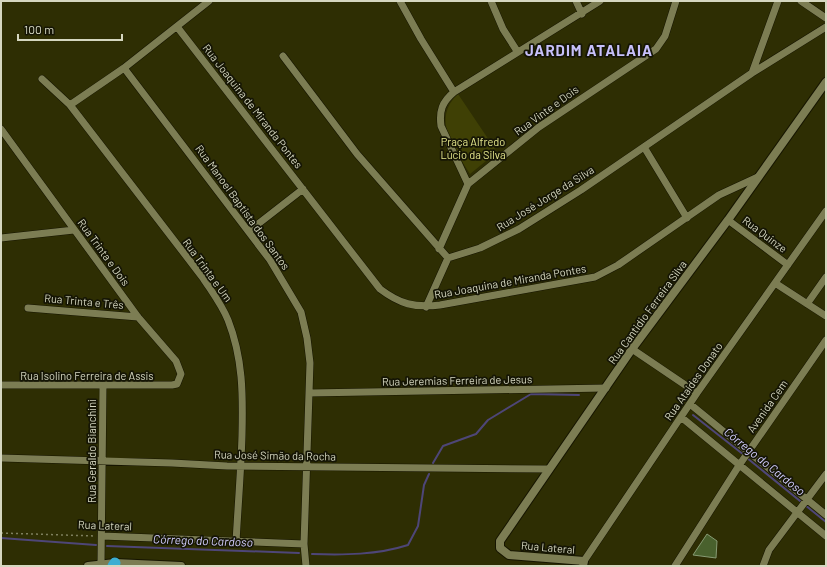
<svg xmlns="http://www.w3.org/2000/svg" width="827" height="567" font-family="Barlow,sans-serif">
<rect width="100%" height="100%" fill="#2e2e03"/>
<!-- green -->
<path fill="#3f4005" d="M458,94l39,58 -27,22c-16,-26 -39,-55 -12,-80z"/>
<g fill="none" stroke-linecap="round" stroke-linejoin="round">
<!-- stream -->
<path stroke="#4e4678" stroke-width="2" d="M693,415l51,40
M747,458l79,64
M433,463l10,-17 33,-12 12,-14 43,-26 48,1
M1,538l95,7
M107,546l192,7
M312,554c32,1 65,1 96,-9l10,-19 6,-41 5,-11"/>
</g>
<!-- building -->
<path fill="#49612d" stroke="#879b74" d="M707,534l10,7 -1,17 -23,-3z"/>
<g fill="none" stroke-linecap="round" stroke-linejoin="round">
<defs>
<path id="minor" d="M400,1l21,38 33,53
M491,1l12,28 14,22
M576,1l6,13
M801,1l25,17
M178,28l202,261c20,15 34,19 60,16l155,-28 23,-12 101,-70 39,-18
M283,56l74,98 91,104 32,-10 39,-19 62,-39 171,-117 74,-46
M124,68l146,192 31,52 6,26 3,25 -6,181 2,22
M752,73l26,-72
M42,79l28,26 133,173c9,14 19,27 25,42 15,38 15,75 14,115 -1,35 -4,71 -6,107
M70,105l54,-37 85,-67
M1,129l137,188 38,44 5,13 -4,10 -5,1h-171
M644,147l43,71
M468,184l-27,-58c-2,-15 1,-24 13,-34l146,-91
M728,220l60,45
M249,231l54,-42
M1,238l73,-8
M439,249l29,-65 71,-57 117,-78 9,-13 11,-35
M775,283l51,33
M807,304l19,-27
M426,307l22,-49
M28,308l110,9
M632,349l65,44
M309,393l297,-5
M690,404l136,111
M681,417l145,119
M1,458l171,5 55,3 321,3
M102,536l202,8
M584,561l113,-168 129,-182
M101,564l2,-178
M675,566l65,-102 86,-124
M763,566l6,-16 57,-76"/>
<path id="tertiary" d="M88,566l27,-3 66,3
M583,566l1,-5 -75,-6 -9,-7v-7l132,-192 96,-129 98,-138"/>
<path id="trunk" d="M113,566l2,-3"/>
</defs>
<!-- minor casing -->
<use href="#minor" stroke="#161500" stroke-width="8"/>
<!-- tertiary casing -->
<use href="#tertiary" stroke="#161500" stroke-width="10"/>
<!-- trunk casing -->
<use href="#trunk" stroke="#161500" stroke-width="12"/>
<!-- path -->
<path stroke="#7f805e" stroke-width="1.5" stroke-dasharray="2 3" stroke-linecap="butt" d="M1,533l94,3"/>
<!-- minor -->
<use href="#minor" stroke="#7c7d53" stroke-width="7"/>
<!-- tertiary -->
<use href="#tertiary" stroke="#7c7d53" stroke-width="8"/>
<!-- trunk -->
<use href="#trunk" stroke="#3caed2" stroke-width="11"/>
</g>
<g text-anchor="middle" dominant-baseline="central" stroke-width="3.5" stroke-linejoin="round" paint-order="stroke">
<!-- street labels -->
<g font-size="11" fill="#d5d7c0" stroke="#151505">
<text transform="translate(253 106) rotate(52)">Rua Joaquina de Miranda Pontes</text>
<text transform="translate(546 110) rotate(-36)">Rua Vinte e Dois</text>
<text transform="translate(545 198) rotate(-32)">Rua José Jorge da Silva</text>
<text transform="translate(243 207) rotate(54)">Rua Manoel Baptista dos Santos</text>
<text transform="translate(765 234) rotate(37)">Rua Quinze</text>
<text transform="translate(104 252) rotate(54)">Rua Trinta e Dois</text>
<text transform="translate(208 270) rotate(54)">Rua Trinta e Um</text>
<text transform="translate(510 281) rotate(-10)">Rua Joaquina de Miranda Pontes</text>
<text transform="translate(84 301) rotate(5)">Rua Trinta e Três</text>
<text transform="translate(647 312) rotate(-54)">Rua Cantidio Ferreira Silva</text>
<text x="87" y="375">Rua Isolino Ferreira de Assis</text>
<text transform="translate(457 380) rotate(-1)">Rua Jeremias Ferreira de Jesus</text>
<text transform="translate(693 381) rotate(-55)">Rua Ataídes Donato</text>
<text transform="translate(767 406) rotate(-55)">Avenida Cem</text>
<text transform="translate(91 451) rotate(-90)">Rua Geraldo Bianchini</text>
<text transform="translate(275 455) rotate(1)">Rua José Simão da Rocha</text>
<text transform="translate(105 525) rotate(2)">Rua Lateral</text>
<text transform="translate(548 547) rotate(5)">Rua Lateral</text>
</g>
<!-- park labels -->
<g font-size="11" fill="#e4e68c" stroke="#151505">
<text x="473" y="141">Praça Alfredo<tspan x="473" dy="13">Lúcio da Silva</tspan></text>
</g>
<!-- water labels -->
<g font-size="12" font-style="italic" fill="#d3ceff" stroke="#151505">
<text transform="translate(765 461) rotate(39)">Córrego do Cardoso</text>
<text transform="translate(203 540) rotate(2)">Córrego do Cardoso</text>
</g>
<!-- district labels -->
<g font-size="15" font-weight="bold" letter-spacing="1" fill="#c7c0fa" stroke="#151505">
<text x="589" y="50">JARDIM ATALAIA</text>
</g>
</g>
<!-- border -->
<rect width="827" height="567" fill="none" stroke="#d5d7c0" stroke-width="4"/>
<!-- scale -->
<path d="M18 34v6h104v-6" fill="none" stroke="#d5d7c0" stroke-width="2"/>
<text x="24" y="34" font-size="12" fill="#d5d7c0" stroke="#151505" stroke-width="3" paint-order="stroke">100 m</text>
</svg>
